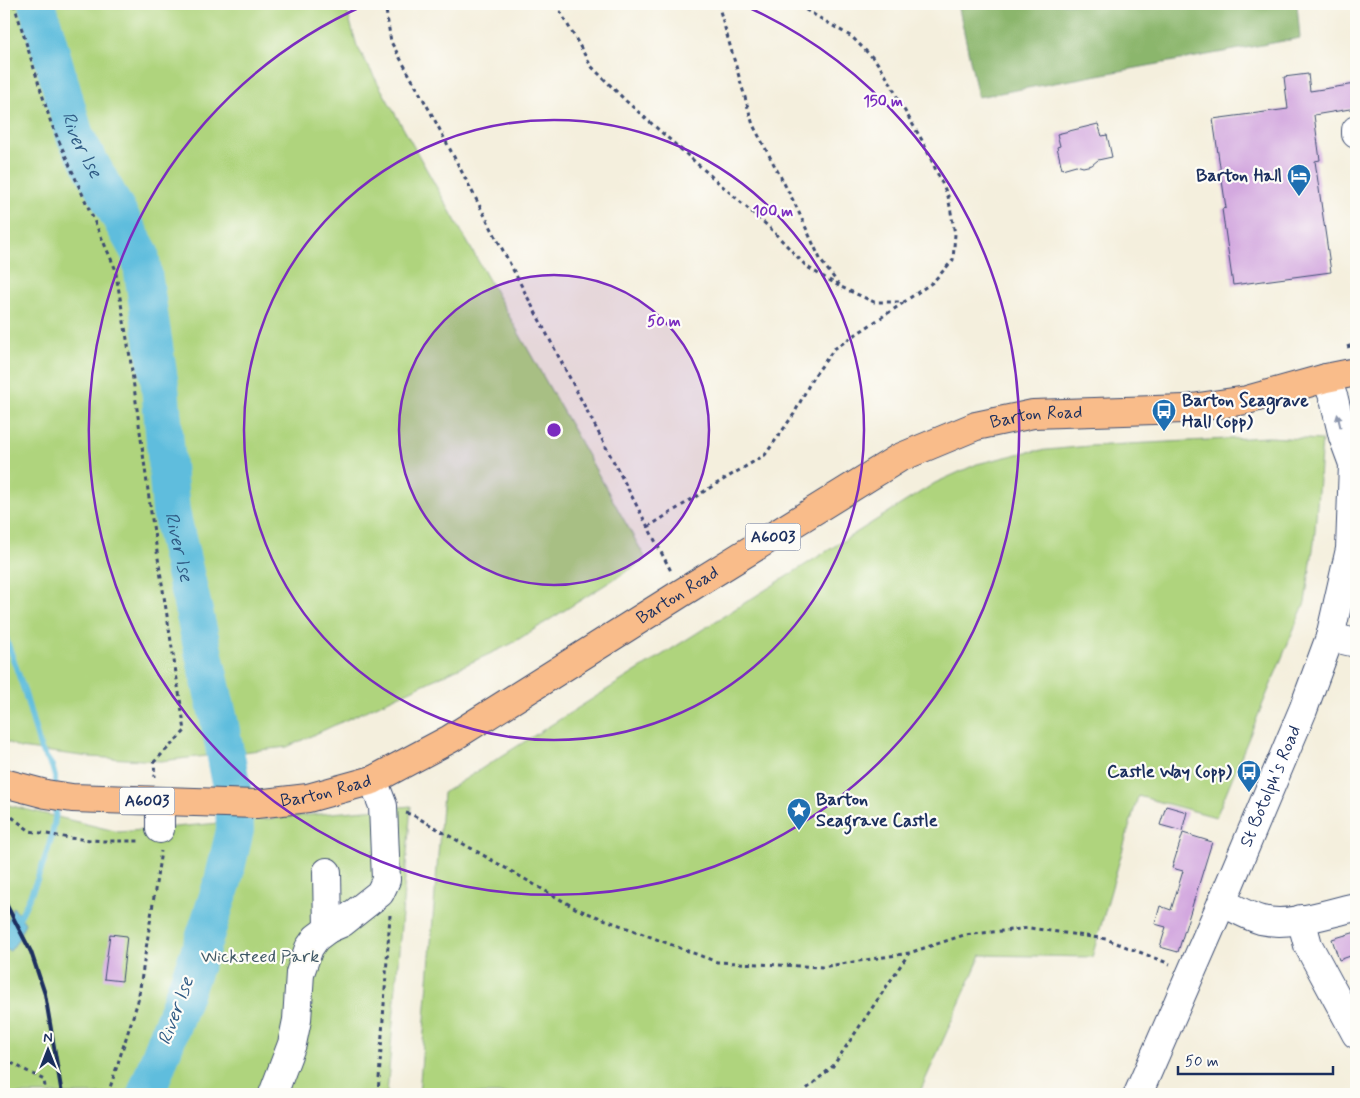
<svg xmlns="http://www.w3.org/2000/svg" width="1360" height="1098" font-family="Mynerve,sans-serif">
<rect width="100%" height="100%" fill="#fdfcf7"/>
<filter id="ink" filterUnits="userSpaceOnUse"><feTurbulence type="fractalNoise" baseFrequency=".02" numOctaves="2"/><feDisplacementMap in="SourceGraphic" scale="10" xChannelSelector="R" yChannelSelector="G"/><feConvolveMatrix kernelMatrix="1 2 1 2 8 2 1 2 1" color-interpolation-filters="sRGB"/></filter>
<filter id="wash" filterUnits="userSpaceOnUse"><feTurbulence type="fractalNoise" baseFrequency=".0096" numOctaves="4" result="noise"/><feDisplacementMap in="SourceGraphic" scale="20" xChannelSelector="R" yChannelSelector="G"/><feGaussianBlur stdDeviation="1.12" result="paint"/><feColorMatrix in="noise" values="0 0 0 0 0 0 0 0 0 0 0 0 0 0 0 0 0 1.4 0 .05"/><feComposite in="paint" operator="in"/></filter>
<g filter="url(#wash)">
<rect width="100%" height="100%" fill="#f4efdd"/>
<!-- green -->
<path fill="#afd47d" stroke="#65826e" d="M4,4h341l12,42 289,513 -135,85 -224,103 -126,14 -71,-4 -70,-9 -16,-8z
M1268,437l54,3 -8,103 -9,59 -89,215 -78,-21 -46,161 -111,-2 -62,139h-500l24,-301 492,-310 42,-19 49,-12 63,-6z
M4,804l115,28 292,-26 -24,288h-383z"/>
<!-- forest -->
<path fill="#8bb66c" stroke="#537265" d="M958,4h339l3,34 -322,59z"/>
<!-- water -->
<path fill="#5fbddd" stroke="#3d769e" d="M13,907l12,16 -7,17 -8,11 -6,-3v-17z"/>
<g fill="none" stroke-linecap="round" stroke-linejoin="round">
<!-- stream -->
<path stroke="#5fbddd" stroke-width="6" d="M4,633l20,57 17,60 11,16 3,11v12
M16,924c17,-31 41,-86 40,-122"/>
<!-- river -->
<path stroke="#5fbddd" stroke-width="38" id="s1" d="M37,4l38,132 65,117 20,133 11,126 48,208 15,79 1,31 -12,51 -22,67 -55,146"/>
</g>
<g id="blocks">
<!-- building -->
<path fill="#d3a8df" d="M1308,74l2,17 46,-7v24l-42,7 6,45 -5,1 16,111 -98,13 -11,-76 4,-1 -13,-89 75,-10 -4,-32z
M1098,124l4,12 5,-1 5,22 -14,3 -6,5 -9,2 -7,-2 -14,4 -5,-22 3,-1 -3,-12z
M1166,806l21,6 -5,19 -22,-6z
M1183,833l29,9 -34,110 -18,-5 6,-20 -11,-3 5,-18 11,4 12,-39 -11,-3z
M1356,932v22l-17,6 -7,-21z
M110,934l17,2 -5,45 -18,-2z"/>
</g>
</g>
<g filter="url(#ink)">
<use href="#blocks" fill-opacity="0" stroke="#3c4c71" stroke-width="1"/>
<g fill="none" stroke-linecap="round" stroke-linejoin="round">
<defs>
<g id="minor">
<path d="M1356,130v4"/>
<path d="M1326,378l8,21 9,38 10,27"/>
<path d="M1330,637l26,6"/>
<path d="M160,829v-28"/>
<path d="M327,872l1,57"/>
<path d="M1222,902c12,6 25,14 39,18 31,7 65,-7 95,-13"/>
<path d="M1301,919l7,26 48,89"/>
<path d="M273,1094l19,-50 5,-24 3,-47 9,-25 7,-10 12,-9 14,-6 38,-30 6,-13 -3,-74 -10,-26"/>
<path id="s2" d="M1138,1094l84,-192 81,-192 27,-73 20,-88 3,-85 3,-7"/>
</g>
<g id="major">
<path id="s3" d="M4,783l42,11 26,4 184,6 52,-6 65,-18 77,-41 233,-147 216,-134 77,-32 57,-12 152,-5 62,-9 79,-22 30,-6"/>
</g>
</defs>
<!-- minor casing -->
<use href="#minor" stroke="#3c4c71" stroke-width="30"/>
<!-- major casing -->
<use href="#major" stroke="#3c4c71" stroke-width="30"/>
<!-- path -->
<path stroke="#3c4c71" stroke-width="3" stroke-dasharray="4 4" stroke-linecap="butt" d="M14,4l37,119 64,145 15,89 21,156 34,218 -31,31 1,15
M385,4l6,38 40,71 241,460
M556,4l35,62 35,35 144,127 37,39 32,19
M718,4l35,121 42,79 26,57 20,26 33,15h30l29,-20 20,-22 2,-26 -7,-38 -25,-54 -24,-41 -9,-19 -14,-21 -24,-24 -56,-33
M1347,347l9,-3
M648,527l63,-40 54,-32 29,-41 18,-35 22,-30 69,-46
M8,810l5,8 17,13 39,7 34,3h36
M406,813l7,2 164,94 140,53 105,5 87,-14 55,-18 66,-7 76,11 64,25
M4,1059l40,21 2,14
M108,1094l30,-93 23,-150
M378,1094l12,-179
M801,1094l32,-28 76,-113"/>
<!-- minor -->
<use href="#minor" stroke="#fff" stroke-width="28"/>
<!-- major -->
<use href="#major" stroke="#f9bc8a" stroke-width="28"/>
<!-- rail -->
<path stroke="#1b2f5e" stroke-width="4" d="M4,900l27,52 14,42 17,100"/>
</g>
<!-- one-way arrows -->
<defs><path id="oneway-solid" d="M-6-.8H1V-3.2L6.5 0L1 3.2V.8H-6Z" transform="scale(1.25)"/></defs>
<use fill="#8d97ae" href="#oneway-solid" transform="translate(1339 421) rotate(-103)"/>
</g>
<!-- distance rings -->
<circle cx="554" cy="430" r="155" fill="#7b2cbf" fill-opacity=".12"/>
<g fill="none" stroke="#7b2cbf" stroke-width="2.5">
<circle cx="554" cy="430" r="155"/>
<circle cx="554" cy="430" r="310"/>
<path d="M743 5A465 465 0 1 1 365 5"/>
</g>
<!-- icons -->
<defs>
<symbol id="hotel-pin" viewBox="-11 -11 22 30"><path d="M0 17L-7.5 6A9.5 9.5 0 1 1 7.5 6Z" fill="#1f6fb2" stroke="#fdfcf7"/><path d="M-6-4.5h1.5V1H6V5H4.5V3h-9V5H-6ZM-4 0a1.8 1.8 0 1 1 3.6 0ZM.5 0V-2.5h3Q6-2.5 6 0Z" fill="#fff"/></symbol>
<symbol id="bus-pin" viewBox="-11 -11 22 30"><path d="M0 17L-7.5 6A9.5 9.5 0 1 1 7.5 6Z" fill="#1f6fb2" stroke="#fdfcf7"/><path d="M-5-6H5V4H4V6H2V4H-2V6H-4V4H-5ZM-3.5-4V0h7V-4ZM-3.5 1.2v1.5H-2V1.2ZM2 1.2v1.5H3.5V1.2Z" fill="#fff"/></symbol>
<symbol id="sight-pin" viewBox="-11 -11 22 30"><path d="M0 17L-7.5 6A9.5 9.5 0 1 1 7.5 6Z" fill="#1f6fb2" stroke="#fdfcf7"/><path d="M0-6L1.8-2.2L6-1.7L2.9 1.2L3.7 5.4L0 3.3L-3.7 5.4L-2.9 1.2L-6-1.7L-1.8-2.2Z" fill="#fff"/></symbol>
</defs>
<g fill-rule="evenodd">
<use href="#hotel-pin" x="1285" y="162" width="28" height="38"/>
<use href="#bus-pin" x="1150" y="397" width="28" height="38"/>
<use href="#bus-pin" x="1235" y="758" width="28" height="38"/>
<use href="#sight-pin" x="785" y="796" width="28" height="38"/>
</g>
<g text-anchor="middle" dominant-baseline="central" stroke-width="4.5" stroke-linejoin="round" paint-order="stroke">
<!-- shield labels -->
<g fill="#fdfcf7" stroke="#5f6c8c" stroke-width="1">
<rect x="745.5" y="523.5" width="55" height="27" rx="4"/>
<rect x="119.5" y="787.5" width="55" height="27" rx="4"/>
</g>
<g font-size="16" font-weight="bold" fill="#1b2f5e">
<text x="773" y="537">A6003</text>
<text x="147" y="801">A6003</text>
</g>
<!-- poi labels -->
<g font-size="18" font-weight="bold" fill="#1b2f5e" stroke="#fdfcf7" text-anchor="end">
<text x="1282" y="176">Barton Hall</text>
<text x="1182" y="401" text-anchor="start">Barton Seagrave<tspan x="1182" dy="21">Hall (opp)</tspan></text>
<text x="1232" y="772">Castle Way (opp)</text>
<text x="816" y="800" text-anchor="start">Barton<tspan x="816" dy="21">Seagrave Castle</tspan></text>
</g>
<!-- street labels -->
<g font-size="18" fill="#1b2f5e" stroke="#fdfcf7">
<text stroke="none"><textPath href="#s3" startOffset="1135">Barton Road</textPath></text>
<text stroke="none"><textPath href="#s3" startOffset="730">Barton Road</textPath></text>
<text stroke="none"><textPath href="#s2" startOffset="335">St Botolph's Road</textPath></text>
<text stroke="none"><textPath href="#s3" startOffset="325">Barton Road</textPath></text>
</g>
<!-- park labels -->
<g font-size="18" fill="#405866" stroke="#fdfcf7">
<text x="260" y="957">Wicksteed Park</text>
</g>
<!-- water labels -->
<g font-size="19" font-style="italic" fill="#2f5a84" stroke="#fdfcf7">
<text stroke="none"><textPath href="#s1" startOffset="148">River Ise</textPath></text>
<text stroke="none"><textPath href="#s1" startOffset="568">River Ise</textPath></text>
<text transform="translate(176 1011) rotate(-70)">River Ise</text>
</g>
</g>
<circle cx="554" cy="430" r="8" fill="#7b2cbf" stroke="#fdfcf7" stroke-width="2.5"/>
<g font-size="15" text-anchor="middle" font-weight="bold" fill="#7b2cbf" stroke="#fdfcf7" stroke-width="4.5" stroke-linejoin="round" paint-order="stroke">
<text x="883" y="106">150 m</text>
<text x="773" y="216">100 m</text>
<text x="664" y="326">50 m</text>
</g>
<!-- margin -->
<rect width="1360" height="1098" fill="none" stroke="#fdfcf7" stroke-width="20"/>
<!-- north arrow -->
<g transform="translate(48 1050)" stroke="#fdfcf7" stroke-width="4" paint-order="stroke">
<path d="M0-4L9 19L0 12L-9 19Z" fill="#1b2f5e"/>
<text y="-8" font-size="14" font-weight="bold" text-anchor="middle" fill="#1b2f5e">N</text>
</g>
<!-- scale -->
<path d="M1178 1066v8h155v-8" fill="none" stroke="#1b2f5e" stroke-width="2.5"/>
<text x="1185" y="1066" font-size="15" fill="#1b2f5e" stroke="#fdfcf7" stroke-width="4" paint-order="stroke">50 m</text>
</svg>
